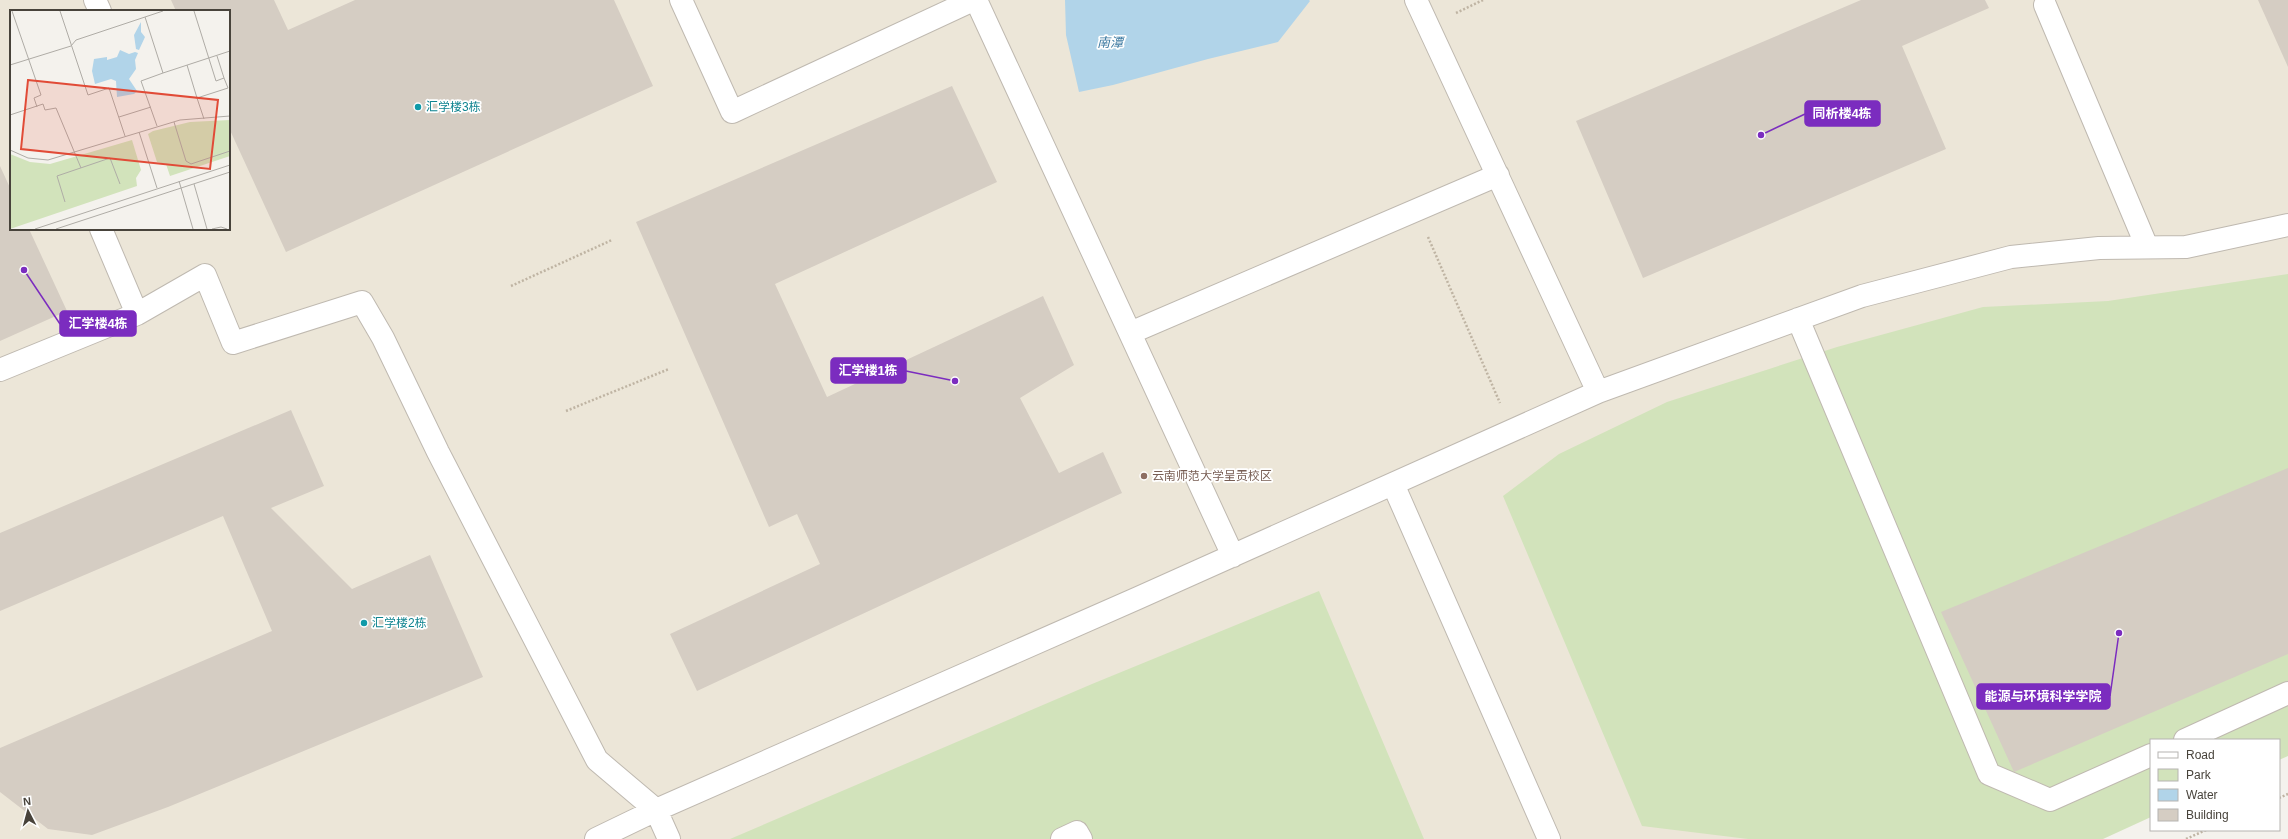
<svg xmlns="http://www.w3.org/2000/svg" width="2288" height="839" font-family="Helvetica,'Noto Sans SC',sans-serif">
<rect width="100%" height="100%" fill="#f4f2ed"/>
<!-- education -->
<path fill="#ece6d8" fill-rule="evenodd" d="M0,0h2288v723l-137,17 -118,99h-2033zM11,11h218v218h-218z"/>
<!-- green -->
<path fill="#d2e3bb" d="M2288,274v482l-9,4v-20h-128v77l-48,22h-355l-106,-13 -139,-330 56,-42 108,-52 170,-55 146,-40 125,-6z
M1319,591l105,248h-694l362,-155z"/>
<!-- water -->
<path fill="#b1d4e9" d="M1065,0h244l1,1 -32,41 -70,17 -95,26 -34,7 -13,-57z"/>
<!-- building -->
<path fill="#d5cdc3" d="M171,0h103l14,30 67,-30h259l39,86 -367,166 -57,-124v-117h-53z
M1861,0h124l4,8 -87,38 44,103 -303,129 -67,-157z
M2258,0h30v67z
M952,86l45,96 -222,102 52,113 216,-101 31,69 -54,33 39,75 44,-21 19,41 -425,198 -27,-57 150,-70 -23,-50 -28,13 -133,-305z
M0,166l11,24v39h18l38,82 -67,30z
M291,410l33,76 -53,22 81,81 78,-34 53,122 -315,130 -76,28 -44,-6 -48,-37v-44l272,-117 -49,-115 -223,95v-78z
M2288,468v186l-274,118 -73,-160z"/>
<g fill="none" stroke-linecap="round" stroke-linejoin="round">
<defs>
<path id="minor" d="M95,0l5,11
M681,0l51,112 241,-112
M976,0l257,556
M1416,0l182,392
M2045,5l102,242
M101,229l36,85
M1798,319l191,455 61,26 101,-45
M1130,333l368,-158
M0,370l137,-56 68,-39 28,68 129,-41 21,36 55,114 159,308 59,50 13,29
M1393,484l156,355
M2185,740l103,-47
M596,839l60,-29 482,-212 460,-206 264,-96 149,-39 88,-9 87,-1 102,-22
M1062,839l15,-7 4,7"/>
</defs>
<!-- minor casing -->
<use href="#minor" stroke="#bfb9b0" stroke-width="24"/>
<!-- path -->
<path stroke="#bfb4a3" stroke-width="2.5" stroke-dasharray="2 2" stroke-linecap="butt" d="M1456,13l27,-13
M1428,237l72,166
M511,286l101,-46
M566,411l103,-42
M2279,798l9,-4
M2186,839l20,-9"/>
<!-- minor -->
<use href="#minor" stroke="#fff" stroke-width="22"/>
</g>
<!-- markers -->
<g fill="#0f9aa8" stroke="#fff" stroke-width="1.5">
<circle cx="418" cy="107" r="4"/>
<circle cx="364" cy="623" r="4"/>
</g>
<circle fill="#8d6e63" stroke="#fff" stroke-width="1.5" cx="1144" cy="476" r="4"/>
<g text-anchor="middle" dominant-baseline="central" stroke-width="3.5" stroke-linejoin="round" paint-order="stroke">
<!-- culture labels -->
<g font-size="12" fill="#0d838f" stroke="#fff" text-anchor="start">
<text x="426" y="107">汇学楼3栋</text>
<text x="372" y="623">汇学楼2栋</text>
</g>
<!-- education labels -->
<g font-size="12" fill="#785e54" stroke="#fff" text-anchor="start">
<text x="1152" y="476">云南师范大学呈贡校区</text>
</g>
<!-- water labels -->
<g font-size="13" font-style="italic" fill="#3d7aa1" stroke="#fff">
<text x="1110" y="42">南潭</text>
</g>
</g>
<!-- overview -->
<g transform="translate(10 10)">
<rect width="220" height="220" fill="#f4f2ed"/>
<path d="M220,110v36l-60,20 -4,-12 -9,-2 -9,-28 5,-3 37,-9zM122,130l9,30 -5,8 1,8 -127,43v-75l20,8 20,2z" fill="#d2e3bb"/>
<path d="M131,12v10l4,5 -6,13 -3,-1 -2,-14zM110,40l9,4 6,-2 3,1 -3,7 1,9 -7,10 8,12 -3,3 -17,3 -1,-16 -5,-2 -16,5 -3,-13 2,-12 13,-2v3l10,-3z" fill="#b1d4e9"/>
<path fill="none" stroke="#afaca6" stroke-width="1" d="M2,1l29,84 -7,3 3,9M50,1l28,84 21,-7 16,48M135,7l18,56 -22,8 16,45M207,46l7,22M0,55l61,-19 5,-6 87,-29M177,55l10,33 31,-10 -4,-10 -8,3 -22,-70M153,63l67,-22M187,88l7,21M0,105l33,-11 2,6 11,-2 25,60M109,107l32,-10M164,112l12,39 5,3 39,-13M129,122l18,56M0,140l18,8 20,2 132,-40 50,-4M169,171l14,48M184,174l13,45M55,192l-8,-26 53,-18 10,26M25,219l195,-64M46,219l174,-57M202,219l9,-2 6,2"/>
<path fill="#e14b37" fill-opacity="0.15" stroke="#e14b37" stroke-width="2" d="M18,70l190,20 -8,69 -189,-20z"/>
<rect width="220" height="220" fill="none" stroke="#48433b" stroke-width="2"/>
</g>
<!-- callouts -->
<path fill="none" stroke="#7b2cbf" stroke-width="1.5" d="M1761 135L1805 114M24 270L60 324M955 381L906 371M2119 633L2110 696"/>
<g fill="#7b2cbf" stroke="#fff" stroke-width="1.5">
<circle cx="1761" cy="135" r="4"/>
<circle cx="24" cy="270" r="4"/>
<circle cx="955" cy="381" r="4"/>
<circle cx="2119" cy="633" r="4"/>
</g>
<g fill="#7b2cbf" stroke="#7b2cbf" stroke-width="1.5">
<rect x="1805" y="101" width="75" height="25" rx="4"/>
<rect x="60" y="311" width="76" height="25" rx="4"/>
<rect x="831" y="358" width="75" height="25" rx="4"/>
<rect x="1977" y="684" width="133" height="25" rx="4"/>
</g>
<g font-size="13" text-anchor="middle" font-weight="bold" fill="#fff">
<text x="1842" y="118">同析楼4栋</text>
<text x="98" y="328">汇学楼4栋</text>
<text x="868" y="375">汇学楼1栋</text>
<text x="2043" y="701">能源与环境科学学院</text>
</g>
<!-- legend -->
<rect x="2150" y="739" width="130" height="92" fill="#ffffff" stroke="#b6b4b1"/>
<rect x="2158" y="752" width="20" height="6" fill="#ffffff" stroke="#b6b4b1"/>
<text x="2186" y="759" font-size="12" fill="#48433b">Road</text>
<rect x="2158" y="769" width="20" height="12" fill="#d2e3bb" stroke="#b6b4b1"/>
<text x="2186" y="779" font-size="12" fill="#48433b">Park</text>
<rect x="2158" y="789" width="20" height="12" fill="#b1d4e9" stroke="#b6b4b1"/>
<text x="2186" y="799" font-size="12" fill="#48433b">Water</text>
<rect x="2158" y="809" width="20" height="12" fill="#d5cdc3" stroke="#b6b4b1"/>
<text x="2186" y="819" font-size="12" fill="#48433b">Building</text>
<!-- north arrow -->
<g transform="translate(28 811) rotate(354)" stroke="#ffffff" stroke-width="3" paint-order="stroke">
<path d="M0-3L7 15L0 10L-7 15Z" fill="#48433b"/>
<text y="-6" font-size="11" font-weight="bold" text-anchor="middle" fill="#48433b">N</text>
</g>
</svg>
